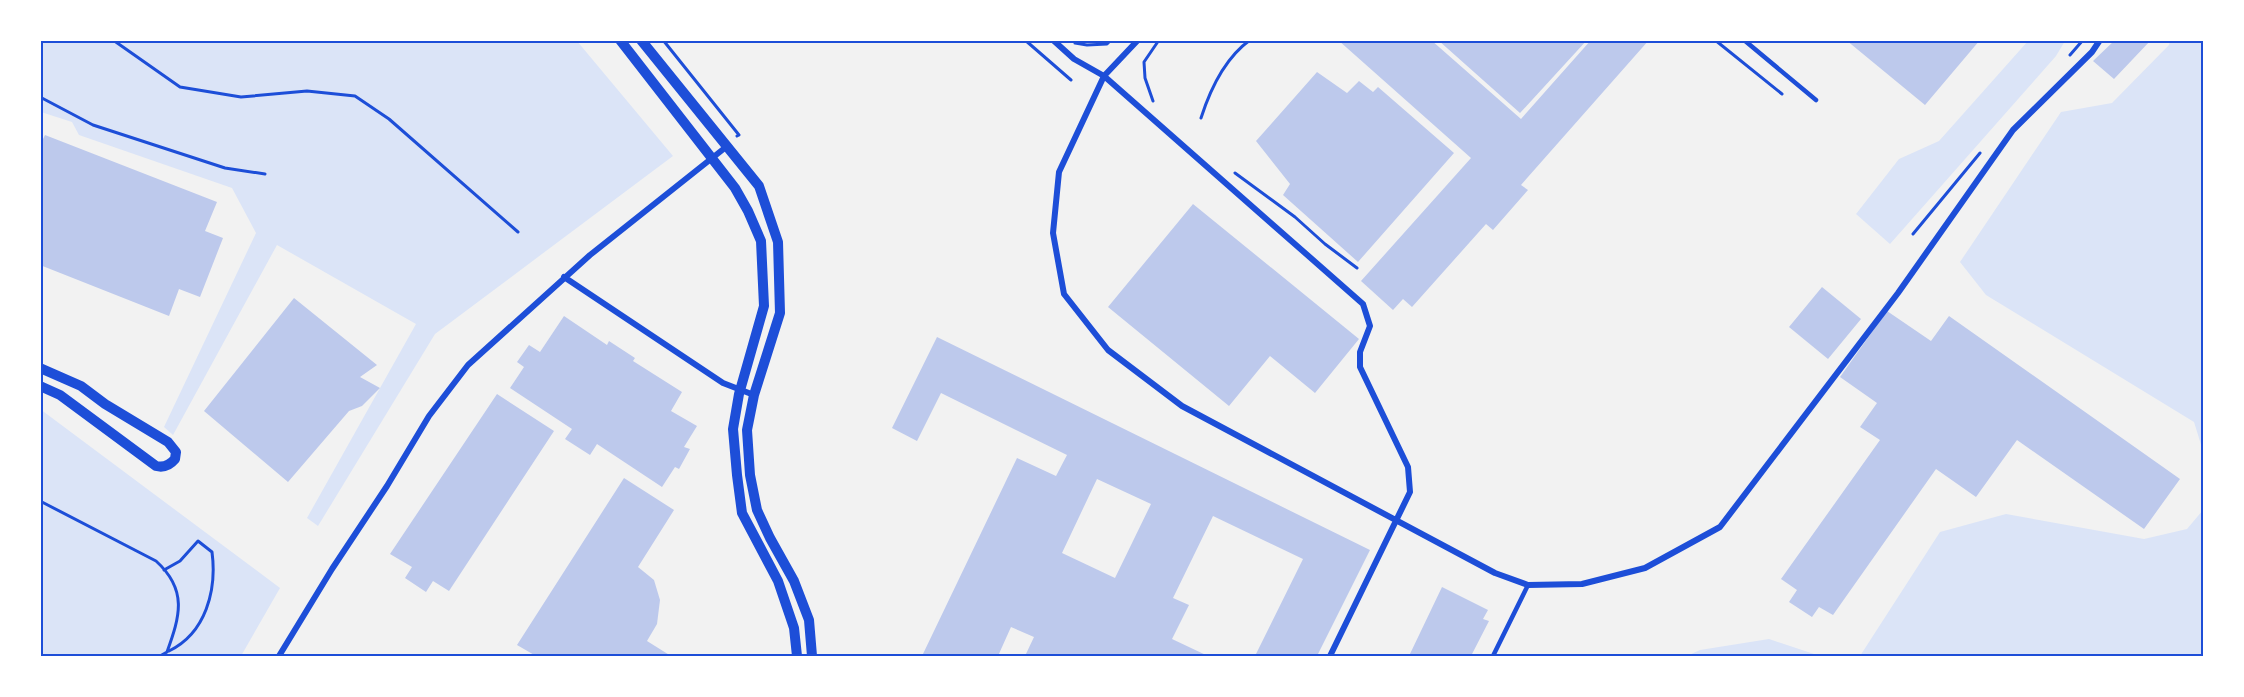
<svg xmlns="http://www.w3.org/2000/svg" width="2244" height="697" font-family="Ubuntu,sans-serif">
<rect width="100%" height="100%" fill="#f2f2f2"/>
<!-- green -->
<path fill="#dbe4f7" d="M41,41h536l96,115 -238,178 -117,192 -11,-8 109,-194 -139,-79 -104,190 -9,-8 92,-194 -24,-45 -153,-53 -7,-13 -31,-10z
M2028,41h37l-9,15 -166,188 -34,-30 43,-55 40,-18z
M2170,41h33v410l-9,-29 -208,-127 -26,-33 101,-150 51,-9 57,-58z
M40,409l240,179 -39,68h-200z
M2203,510v146h-343l80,-124 66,-18 138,25 43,-10z
M1769,639l51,17h-133l13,-6z"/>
<!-- building -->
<path fill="#bdc9ec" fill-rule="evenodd" d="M1338,40h93l90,79 70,-79h58l-128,145 7,5 -35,40 -7,-6 -74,83 -9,-8 -10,11 -32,-29 110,-123z
M1438,40h149l-67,73z
M1846,40h134l-55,65z
M2115,40h36l-37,39 -21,-18z
M1317,72l30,21 12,-12 14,11 5,-5 76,66 -96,109 -75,-67 7,-11 -34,-43z
M45,135l172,67 -12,29 18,7 -23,59 -21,-8 -10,27 -129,-51v-120z
M1193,204l166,135 -44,54 -45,-37 -41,50 -121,-99z
M1822,287l39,32 -33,40 -39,-32z
M294,298l83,67 -17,12 20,11 -18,18 -13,5 -61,71 -84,-71z
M1887,311l44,30 18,-25 231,163 -36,50 -127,-89 -41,57 -40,-28 -103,146 -14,-8 -7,10 -23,-15 8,-12 -16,-11 99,-139 -20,-13 17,-24 -37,-26z
M564,316l43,29 2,-4 26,17 -2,3 49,31 -11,19 26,15 -13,21 6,2 -11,20 -4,-2 -13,20 -65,-43 -7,11 -25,-16 7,-10 -62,-41 14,-21 -7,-5 12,-17 11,7z
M937,337l433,213 -53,106h-62l48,-97 -90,-43 -40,82 16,7 -17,34 36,17h-183l9,-19 -23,-10 -13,29h-76l95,-198 39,18 11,-21 -126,-62 -24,48 -25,-13zM1097,479l54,25 -36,74 -53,-25z
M497,394l57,37 -105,160 -16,-10 -7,11 -21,-14 7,-11 -22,-13z
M624,478l50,32 -36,57 16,13 6,20 -3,24 -10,17 24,15h-135l-19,-11z
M1442,587l46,23 -5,9 6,2 -18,35h-62z"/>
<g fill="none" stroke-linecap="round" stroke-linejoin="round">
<!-- path -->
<path stroke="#1d4ed8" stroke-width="3" d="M113,40l67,47 61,10 66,-6 48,5 34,23 129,113
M663,40l76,95 -2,1
M1025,40l46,40
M1715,40l67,54
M1075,43l12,2 20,-1 4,-4
M2070,55l13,-15
M40,97l53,28 132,43 40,6
M1153,101l-8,-23 -1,-16 15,-22
M1201,118c9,-28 24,-60 49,-78
M1235,173l60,44 30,27 32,24
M1913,234l67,-81
M40,501l116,60c32,29 24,55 11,91l-7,4
M164,570l16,-9 18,-20 14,11c5,38 -6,81 -43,99"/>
<!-- service -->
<path stroke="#1d4ed8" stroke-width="4.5" d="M1744,40l72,60
M1493,656l35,-71"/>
<!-- minor -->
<path stroke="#1d4ed8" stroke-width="6" d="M1053,40l21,19 30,17 259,228 7,22 -10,26v15l48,100 2,25 -80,164
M1138,40l-34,36 -45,96 -6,61 11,61 44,56 74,56 313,167 33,12 54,-1 63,-16 75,-41 178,-234 115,-163 79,-78 8,-12
M564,277l159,106 31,12
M279,656l53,-87 55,-83 42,-70 39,-51 122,-110 136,-108"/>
<!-- tertiary -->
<path stroke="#1d4ed8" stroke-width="10" d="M620,40l115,148 13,23 13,30 3,65 -25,88 -6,35 4,46 5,38 36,68 16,47 3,28
M641,40l118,146 19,56 2,71 -26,82 -7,35 3,45 7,35 13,28 24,43 15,39 3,36
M40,368l41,18 24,18 63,38 8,10 -1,7c-5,6 -11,9 -19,7l-96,-71 -20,-9"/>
</g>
<!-- border -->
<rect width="2244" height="697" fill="none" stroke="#ffffff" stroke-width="84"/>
<rect x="42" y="42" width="2160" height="613" fill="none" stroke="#1d4ed8" stroke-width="2"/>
</svg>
